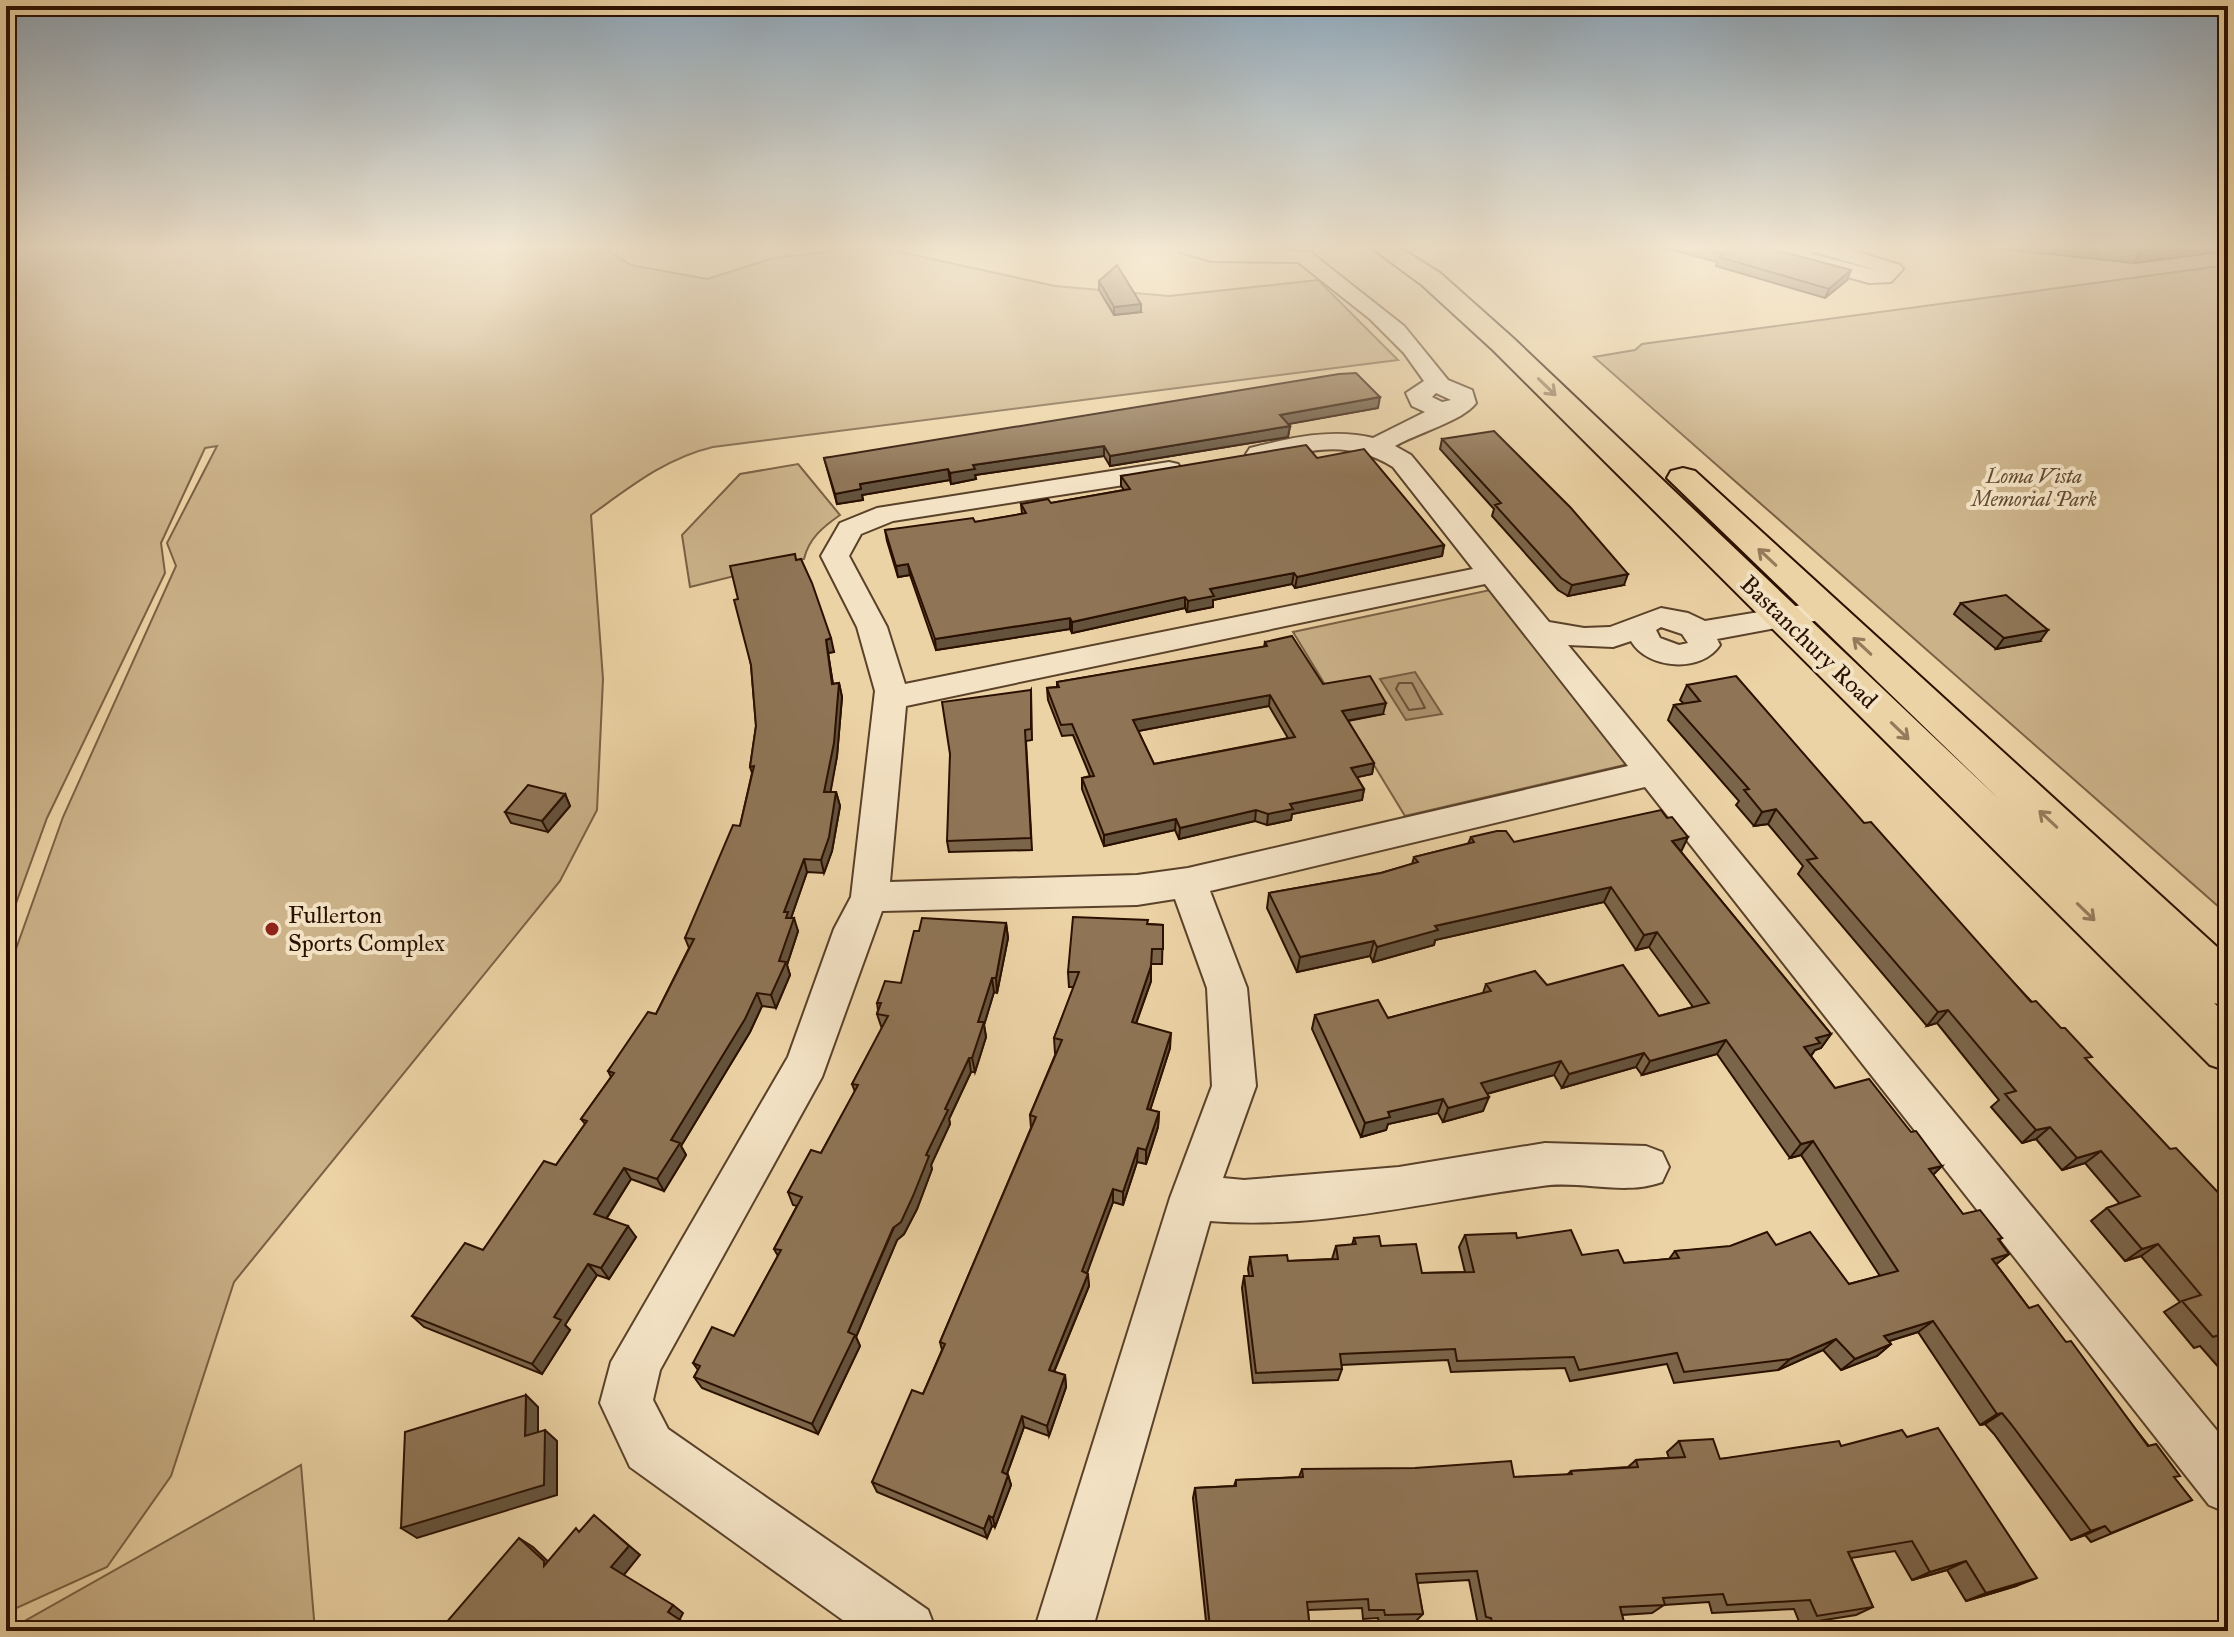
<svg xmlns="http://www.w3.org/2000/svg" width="2234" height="1637" font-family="'IM FELL Great Primer',serif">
<rect width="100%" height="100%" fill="#ecd3a5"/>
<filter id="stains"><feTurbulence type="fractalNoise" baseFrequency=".0025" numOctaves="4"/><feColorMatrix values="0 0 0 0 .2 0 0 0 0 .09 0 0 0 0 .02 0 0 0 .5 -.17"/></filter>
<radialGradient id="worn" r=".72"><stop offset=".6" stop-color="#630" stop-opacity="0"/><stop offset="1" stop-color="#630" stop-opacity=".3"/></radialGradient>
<!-- green -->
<path fill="#cbb289" stroke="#7a6144" stroke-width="2" d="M6,246h595l30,19 76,14 66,-21 67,-8h51l164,36 114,10 149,-16 80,80 -685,87c-47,11 -83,40 -122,68l12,164 -6,131 -37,71 -326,401 -63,194 -64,91 -97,44 -4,-1v-633l57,-160 113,-251 -9,-23 50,-97 -12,2 -44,95 4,30 -118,245 -41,113z
M2228,265v650l-634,-558 41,-7 7,-6z
M798,464l42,51c-17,12 -31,23 -36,44l-114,28 -8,-52 58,-61z
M1490,590l143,173 -228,53 -112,-184z
M301,1465l14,166h-308z"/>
<!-- water -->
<path fill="#aa916d" stroke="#775d41" stroke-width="2" d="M1415,672l27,42 -36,6 -26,-41z"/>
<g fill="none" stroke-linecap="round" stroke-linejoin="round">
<!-- shore -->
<path stroke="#6a5036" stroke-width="2" d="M1399,683h13l13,25 -16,2 -13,-21z"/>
<defs>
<path id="minor" d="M1179,246l131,6 94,74 44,54 24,10 4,13c-13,18 -61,31 -81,43l16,9 138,167 35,6 26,-1 51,-19 27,5 17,8 109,-18 11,2 4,7 -4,7 -108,20 3,6c-18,28 -72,25 -89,-4l-18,6 -45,-2 660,799v69l-19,-8 -564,-718 -435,104 37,97 9,98 -33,92 21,2 155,-13 146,-24 101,3 16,6 7,15 -7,15c-38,14 -81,-2 -120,4 -110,14 -221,44 -332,35l-118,410h-58l136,-433 42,-112 -5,-98 -32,-89 -38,6 -255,6 -60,166 -162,293 -7,30 15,29 260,181 8,21h-78l-228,-164 -30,-64 11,-41 177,-305 46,-128 17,-32 24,-206 -18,-64 -36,-71 19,-33 37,-15 292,-46 9,2 4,6 -4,6 -9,2 -276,43 -32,13 -12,22 38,71 18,57 568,-115 -80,-102c-48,-29 -83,-16 -134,-5l-13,-8 4,-6c40,-10 82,-20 123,-10l52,-26 -13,-6 -6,-13 18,-12 -20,-28 -34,-34 -72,-57 -86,-1 -32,-9zM1436,393l15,7 -9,2 -10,-5zM1485,584l143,182 -440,102 -51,7 -247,7 16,-176zM1661,627l21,7 6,9 -9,2 -19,-7 -4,-8z
M1748,246l44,3 5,-3h41l62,19 3,4 -12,13 -22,1 -118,-33zM1813,252l6,1 60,18 -68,-17z"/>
<path id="major" d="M1369,246h28l43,27 73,65 488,463 -334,-323 4,-7 12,-3 12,3 533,486v50l-14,-4 14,13v55l-18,-6 -717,-715 -71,-65z"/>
</defs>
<!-- minor casing -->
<use href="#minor" stroke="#5a4129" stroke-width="4"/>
<!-- major casing -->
<use href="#major" stroke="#2a1000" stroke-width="4"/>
<!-- minor -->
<use href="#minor" fill="#f3e2c4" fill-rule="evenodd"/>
<!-- major -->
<use href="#major" fill="#ecd3a5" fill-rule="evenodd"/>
</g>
<!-- wall -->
<path fill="#7b654a" stroke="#2a1000" stroke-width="2" fill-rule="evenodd" d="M1657,246h104l86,34 -22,18 -109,-32 1,-4z
M1974,246h254v5l-94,12z
M1099,281l42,31 -27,3 -15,-25z
M1378,408l-91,16 3,2 -2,11 -178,29 -6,-10 -129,19 1,4 -25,5 -1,-4 -88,15 1,5 -26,4 -13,-46z
M1442,439l182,146 -56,11 -10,-6 -66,-74 2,-7 -54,-60z
M1317,458l127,87 -2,11 -147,32 -3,-4 -79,16v7l-26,5 -2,-4 -113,25 -2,-4 -134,21 -26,-75 -12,2 -11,-36 -2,-11 90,-8 47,-8 -1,-10 30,-1 73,-13 -3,-4v-10z
M796,560l38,92 -6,1 5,31 6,-1 3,14 -5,59 -7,36h6l4,14 -8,45 -8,22 -17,-1 -16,46 7,13 -11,34 3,10 -14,33 -14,-2 -12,26 -69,114 5,9 -22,36 -33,-12 -24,39 29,19 -27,42 -12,-4 -32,50 5,5 -28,44 -118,-47 -12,-11 71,-66 73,-85 29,-41 -4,-5 30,-42 -3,-6 48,-57 33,-66 -4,-10 55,-112 12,-53 -2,-6 6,-41 -5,-61 -13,-66z
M1961,603l79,38 -44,8 -42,-35z
M1265,642l58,42 60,30 -35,7 26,42 -2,11 -15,3 7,12 -2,11 -70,14 -1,6 -24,5 -12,-4 -76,18 -4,-9 -71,16 -22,-57v-11l8,-2 -17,-41 -11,1 -14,-36 -1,-12 10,-1v-5l207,-35zM1269,706l19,32 -134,26 -16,-33z
M1687,685l177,138 306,326 58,54v175l-28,-32 -6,2 -30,-36 16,-10 -39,-46 -16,5 -34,-40 16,-13 13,-4 -35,-41 -23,7 -26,-31 -14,4 -31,-36 8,-7 -62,-77 -10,3 -129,-152 5,-8 -35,-42 -14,2 -18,-21 3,-4 -71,-81 6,-15 10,-1 -4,-4z
M1031,690l1,50 -6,1 6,109 -83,2 -2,-11z
M565,794l5,12 -22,26 -37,-9 -6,-11z
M1471,837l43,5 167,10 150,182 -10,14 -6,2 -4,6 24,32 98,87 30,39 39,24 -3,2 10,14 -13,10 33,44 37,34 126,158 -101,42 -6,-7 -14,5 -77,-106 -9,-10 -5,1 -62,-93 -29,9 2,3 -14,12 -36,14 -18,-20 -45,20 -104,13 -7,-19 -97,17 -5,-13 -114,4 -3,-12 -107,5 1,4 -4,11 -85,3 -11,-95 2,-12h5l-1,-7 2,-12 38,4 44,-2 4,-13 16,-1 2,-7 27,8 41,27 43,-1 -6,-25 6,-12 52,3 65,17 42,8 45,-4 6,-8 101,-6 73,39 31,-8 -79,-121 -11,3 -73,-104 -75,21 -6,-8 -74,21 -8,-13 -67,19 -4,17 -40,11 -5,-9 -50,11 -2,6 -25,7 -49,-108 3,-14 73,3 95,-25 3,-9 61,1 112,31 34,-9 -44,-60 -13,3 -32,-48 -169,38 -1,5 -61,17 -3,-6 -73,16 -30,-64 2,-15 112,-20 31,-9 2,-7 54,-13z
M1006,923l2,15 -11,55 -3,-1 -10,33 2,12 -11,35h-4l-22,47 1,5 -19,41 1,4 -15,40 -13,25 -7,6 -41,97 4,9 -42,88 -116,-46 -8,-11 4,-7 -5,-7 41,-27 44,-80 -4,-7 23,-43 -4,-1 -5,-13 33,-39 34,-61 -3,-8 30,-55 -5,-15 1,-4 -1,-7 24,-20z
M1147,924l16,1 -1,39h-11v17l-15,43 34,24 -20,62 9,2 -1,15 -12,37 -9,-2 -14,43 -10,-3 -15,37 -11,34 2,13 -35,86 11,3 1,12 -17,49 -25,-9 -17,47 1,1 3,10 -16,42 -3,-1 -5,12 -110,-46 -5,-10 51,-88 19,-44 -2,-8 91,-214 -1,-13 26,-62h-1l-1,-15 20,-51h-5l-1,-15z
M1679,1441l41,18 121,-13 175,140 -50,15 -19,-31 -35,10 -17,-29 -44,7 22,49 -17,8 -56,9 -6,-15 -82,4 -3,-11 -45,3 -12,8 -30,2 4,15 -1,1h-141l-2,-5 -4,-1 -9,-45 -52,3 6,31 -8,8 -36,1 -1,-5 -15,1 -1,-11 -54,2 1,11 -4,8 -42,2h-56l-14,-133 2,-10 39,-2 2,-6 63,-3 3,-8 212,8 53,-2 4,-4 57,-4 8,-7 33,-2 -2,-6z"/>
<!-- shaded-wall -->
<path fill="#64523c" stroke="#2a1000" stroke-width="2" d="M2184,246h44v5l-94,12 7,-12z
M1851,270l-4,10 -22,18 4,-9z
M1141,304v8l-27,3v-8z
M1380,397l-2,11 -100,18 2,-11z
M1290,426l-2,11 -178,29v-10z
M1104,446v10l-129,19 1,4 -25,5 -1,-11 23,-8z
M948,469l2,11 -88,15 1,5 -26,4 -2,-10 25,-10z
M1444,545l-2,11 -147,32 2,-11z
M908,564l2,11 -12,2 -2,-11z
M1294,573l-2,11 -79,16v7l-26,5 1,-11 22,-12z
M1628,574l-4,11 -56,11 4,-11z
M1185,597v11l-113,25v-11z
M1070,618v11l-134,21 -1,-11z
M2048,630l-8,11 -44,8 8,-11z
M831,638l3,14 -6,1 7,45 -9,-58z
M839,683l3,14 -5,59 -9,50 -4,-14z
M1270,695l-1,11 -136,26v-12z
M1386,703l-3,11 -43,8 2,-11z
M1374,763l-2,11 -23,5 2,-11z
M1364,789l-2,11 -70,14 -1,6 -24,5 1,-11 22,-10z
M836,792l4,14 -8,45 -8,22 -3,-13z
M565,794l5,12 -22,26 -6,-11z
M1776,809l-8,15 -14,2 8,-14z
M1256,810l-1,11 -76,18 1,-11z
M1176,819l-1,11 -71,16v-11z
M1688,837l-7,15 -9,-11z
M804,859l3,13 -17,49 4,-3 4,13 -11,34 3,10 -14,33 -5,-13 8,-34 5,-49z
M1611,887l-7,15 -169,38 -1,5 -61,17 4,-15 58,-21z
M1006,923l2,15 -11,55 -1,-15z
M1657,932l-8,15 -13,3 8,-15z
M1374,941l-4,15 -73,16 3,-15z
M1151,966v15l-20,56 1,-15z
M992,978l2,14 -10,33 2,12 -11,35 -3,-14 6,-36z
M757,993l5,13 -12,26 -69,114 5,9 -22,36 -7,-12 14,-39z
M1948,1010l-11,13 -10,3 11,-14z
M1171,1033l-1,15 -24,75 1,-14z
M1831,1034l-10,14 -6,2 -5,7 -6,-10 12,-9z
M1726,1040l-9,14 -75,21 8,-14z
M1644,1053l-8,14 -74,21 7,-14z
M969,1058l2,14 -22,47 1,5 -19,41 1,4 -15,40 -13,25 -7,6 -41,97 4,9 -42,88 -6,-10 36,-92 78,-177 19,-46z
M1561,1061l-7,14 -79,22 6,-14z
M1489,1097l-6,14 -40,11 5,-14z
M1443,1099l-5,14 -50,11 -2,6 -25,7 4,-14 23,-11z
M1159,1112l-1,15 -12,37v-14z
M2050,1127l-14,12 -14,4 14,-13z
M1813,1141l-12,14 -11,3 11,-14z
M1138,1148l-1,14 -14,43v-13z
M2101,1151l-16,12 -23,7 15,-12z
M1942,1166l-13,13v-10z
M624,1168l7,11 -29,46 -8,-11z
M1113,1189v13l-30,82 -1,-13z
M628,1226l8,11 -27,42 -8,-11z
M2158,1244l-17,12 -16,5 17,-12z
M2009,1254l-15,12 -2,-7z
M588,1264l9,11 -32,50 5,5 -28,44 -10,-10 22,-47z
M1088,1274l1,12 -39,95 -1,-11z
M1933,1321l-15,11 -48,15 14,-11z
M1836,1339l-13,11 -45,20 12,-11z
M1891,1344l-14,12 -36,14 14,-11z
M1065,1375l1,12 -17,49 -2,-10z
M526,1395l12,12v40l-13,-11z
M2002,1413l-17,11 -5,1 17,-11z
M1022,1416l2,11 -20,55 -2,-10z
M545,1430l12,11v54l-140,43 -16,-10z
M1008,1475l3,10 -16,42 -2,-9z
M989,1516l3,10 -5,12 -3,-9z
M605,1525l35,30 -17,21 -12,-9z
M2105,1526l-20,9 -14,5 20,-9z
M519,1538l14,9 24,23 -13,-4z
M1966,1561l-19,9 -35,10 18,-8z
M2037,1578l-21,8 -50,15 20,-8z
M673,1605l10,8 -4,8 -11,-9z"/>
<!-- building -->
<path fill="#8f7556" stroke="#2a1000" stroke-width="2" fill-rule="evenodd" d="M1694,246h67l90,24 -22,19 -110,-32 5,-3z
M2091,246h93l-43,5z
M1117,265l24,39 -27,3 -15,-26z
M1356,373l24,24 -100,18 10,11 -180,30 -6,-10 -131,19 2,4 -25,4 -2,-4 -88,15 1,5 -26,5 -11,-36 515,-84z
M1494,431l77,77 57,66 -56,11 -11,-7 -66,-73 6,-2 -59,-64z
M1306,445l11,13 47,-9 80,96 -147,32 -3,-4 -84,16 4,7 -26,5 -3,-4 -113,25 -2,-4 -135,21 -27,-75 -12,2 -11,-36 88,-12 2,4 51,-9 -5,-9 27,-5 3,4 79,-14 -9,-13z
M795,554l1,6 5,-1 11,24 19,55 -5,2 6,44 7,-1 -5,60 -10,49h12l-7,45 -8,23 -17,-1 -20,53h4l-2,6h8l-15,43 7,1 -15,33 -14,-2 -12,26 -74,121 9,3 -23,36 -33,-11 -30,46 34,12 -27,42 -13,-4 -34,53 7,3 -29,44 -120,-48 53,-73 18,7 61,-89 12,4 31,-44 -6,-2 33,-46 -6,-2 40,-59 8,2 38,-75 -9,-1 48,-113 7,1 14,-60 -4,1 6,-41 -5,-61 -17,-65 4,-1 -8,-33z
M2006,595l42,35 -44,8 -43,-35z
M1292,636l31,48 47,-8 16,27 -44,8 32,52 -23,5 13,21 -74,15 3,5 -25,5 -12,-4 -76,18 -4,-9 -72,16 -22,-57 12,-2 -22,-52 -11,1 -14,-37 12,-1 -2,-5 210,-36 -2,-4zM1270,695l25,42 -141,27 -21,-44z
M1736,676l128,147 7,-1 160,180 5,-1 25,27h4l27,29 -7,1 85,91 6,-1 52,55v142l-9,-10 -6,2 -31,-36 19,-6 -43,-51 -16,5 -35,-41 33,-12 -39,-45 -24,7 -27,-31 -14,3 -31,-36 11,-3 -68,-81 -10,2 -131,-152 10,-2 -41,-49 -14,3 -18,-22 5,-1 -75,-84 26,-4 -13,-16z
M1031,690v39l-6,1 6,108 -84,3 3,-87 -8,-52z
M528,785l37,9 -23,27 -37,-9z
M1661,810l6,8 5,-1 16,20 -16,4 159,193 -15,4 4,5 -16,4 31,41 34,-9 42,53 5,-1 26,35 -13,3 34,45 17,-4 22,28 -4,1 11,15 -17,5 37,49 9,-3 28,37 5,-1 77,105 8,-2 24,32 -6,1 18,23 -81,33 -6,-7 -14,5 -80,-107 -9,-11 -5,1 -64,-93 -49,15 7,8 -36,15 -19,-20 -46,20 -106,13 -7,-19 -98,17 -5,-13 -117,4 -2,-12 -115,5 2,15 -86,4 -12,-97h9l-3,-19 37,-2 1,6 50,-2 -2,-13 20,-2 -2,-6 25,-2 2,10 35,-2 6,29 52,-1 -9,-37 51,-2 1,5 54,-8 11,25 36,-5 6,13 55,-5 -4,-7 55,-5 37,-14 9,13 34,-13 39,52 49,-13 -85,-130 -12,3 -75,-104 -76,21 -6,-8 -75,21 -8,-13 -80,22 8,14 -41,11 -5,-9 -55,13 2,5 -25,6 -50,-108 63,-15 10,18 103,-27 -5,-7 49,-13 12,14 76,-20 36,51 50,-13 -52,-71 -13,3 -33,-48 -176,39 3,4 -61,17 -3,-6 -74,16 -31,-64 112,-20 37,-11 -4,-5 60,-15 -3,-5 26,-6h9l8,11z
M1073,917l75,3 -1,4 16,1v24h-11l-1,17 -19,56 39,11 -24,76 12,3 -13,38 -8,-2 -15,44 -10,-3 -31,82 6,3 -39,96 16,5 -18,51 -25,-10 -20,56 6,3 -15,43 -4,-2 -5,13 -112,-47 40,-92 11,4 22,-50 -5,-2 96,-225 -6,-2 32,-75 -8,-2 25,-66h-11z
M922,918l84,5 -10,55h-4l-14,44h6l-12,36h-3l-24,51 3,1 -22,45 3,1 -16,40 -12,26 -8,6 -45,104 7,3 -43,89 -118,-47 6,-11 -7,-3 19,-36 22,9 47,-86 -7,-1 28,-52 -14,-5 23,-42 10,3 37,-68 -6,-1 36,-68 -11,-2 4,-11h-4l8,-22 16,2 13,-52h5z
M526,1395l-1,41 20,-6 -1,55 -143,43 4,-96z
M1938,1428l99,150 -51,15 -20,-32 -36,11 -18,-31 -64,11 25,55 -56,9 -7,-16 -83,5 -4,-11 -60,4 2,7 -45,2 6,23 -54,1 -2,-5 -76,3 -3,-11 -5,-1 -9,-46 -61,3 7,40 -38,1 -1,-5h-15l-1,-11 -61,3 2,19 -46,2v8h-29l-1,-6 -23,2 -15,-139 41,-2v-6l67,-3 -1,-8 113,-1 96,-7 3,16 58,-3 -1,-3 67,-4 -2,-7 49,-3 -6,-16 34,-2 7,20 119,-18 2,5 61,-16 5,7z
M594,1515l35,31 -18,21 62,38 -5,7 29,19h-258l80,-93 25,23v5l32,-38 3,4z
M731,1625l10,6h-13z"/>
<!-- one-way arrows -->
<defs><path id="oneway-shaft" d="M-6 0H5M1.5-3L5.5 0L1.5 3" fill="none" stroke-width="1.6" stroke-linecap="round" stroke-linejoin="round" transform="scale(2)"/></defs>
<g stroke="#957b5b">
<use href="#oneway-shaft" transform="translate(1547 387) rotate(44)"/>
<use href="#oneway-shaft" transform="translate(1767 557) rotate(-137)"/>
<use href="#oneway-shaft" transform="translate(1862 646) rotate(-137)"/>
<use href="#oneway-shaft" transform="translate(1900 731) rotate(44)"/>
<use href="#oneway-shaft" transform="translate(2048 819) rotate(-137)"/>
<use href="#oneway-shaft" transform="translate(2086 912) rotate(44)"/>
</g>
<!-- sky -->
<linearGradient id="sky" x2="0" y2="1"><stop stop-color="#8fa6b7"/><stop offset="0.52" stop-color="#f6ebd6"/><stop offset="1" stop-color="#f6ebd6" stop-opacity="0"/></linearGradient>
<rect width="2234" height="475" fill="url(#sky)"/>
<!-- markers -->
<circle fill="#8f2418" stroke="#f3e2c4" stroke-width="3" cx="272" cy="929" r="8"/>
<g text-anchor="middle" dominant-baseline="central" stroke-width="8" stroke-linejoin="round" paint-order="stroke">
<!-- far-park labels -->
<g font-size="20" font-style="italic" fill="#624930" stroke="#f3e2c4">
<text x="2034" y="476">Loma Vista<tspan x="2034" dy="23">Memorial Park</tspan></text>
</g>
<!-- street labels -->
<g font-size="24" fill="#2a1000" stroke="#f3e2c4">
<text transform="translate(1809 642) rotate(44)">Bastanchury Road</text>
</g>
<!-- poi labels -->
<g font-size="24" fill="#2a1000" stroke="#f3e2c4" text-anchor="start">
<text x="288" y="915">Fullerton<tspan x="288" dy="28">Sports Complex</tspan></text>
</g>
</g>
<!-- margin -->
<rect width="2234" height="1637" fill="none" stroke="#ecd3a5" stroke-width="32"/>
<rect x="8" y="8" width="2218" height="1621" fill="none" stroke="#2a1000" stroke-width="4"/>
<rect x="16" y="16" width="2202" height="1605" fill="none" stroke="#2a1000" stroke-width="2"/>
<rect width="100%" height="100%" filter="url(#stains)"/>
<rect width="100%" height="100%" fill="url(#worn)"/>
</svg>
